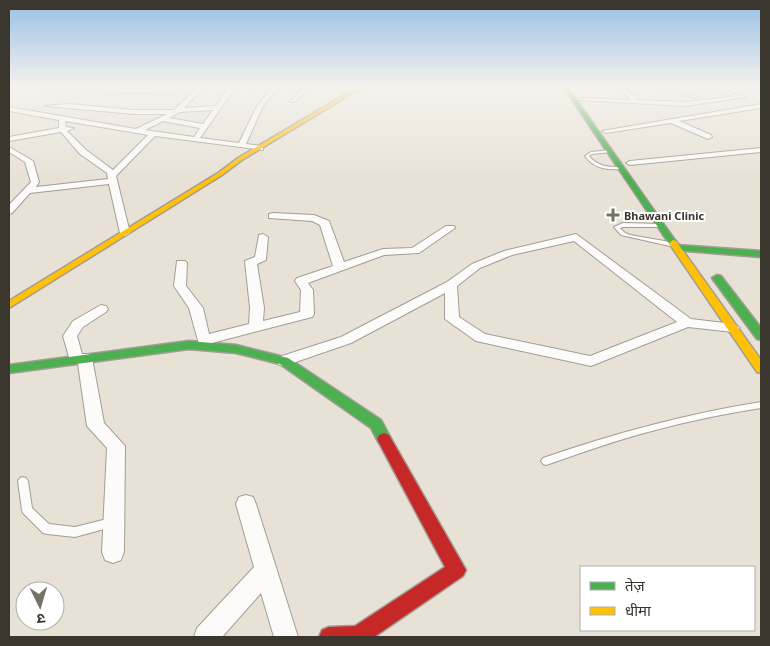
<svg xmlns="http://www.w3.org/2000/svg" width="770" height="646" font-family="'Noto Sans','Noto Sans Devanagari',sans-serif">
<rect width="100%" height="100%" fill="#e8e2d6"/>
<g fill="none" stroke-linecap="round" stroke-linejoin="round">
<defs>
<path id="lane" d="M758,88h3v2l-3,-1z
M610,150l2,1 -1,1 -19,2 -3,2c9,11 20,11 33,11h1v2c-15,1 -29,0 -38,-13l6,-4z
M623,223l38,1 1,1 -3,2h-36l-3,1 5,5 5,2 40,7 3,2 -3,2 -49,-11 -7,-8z
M761,402v6c-37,6 -73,13 -109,23 -36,9 -71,22 -106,34l-3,-1 -2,-3 2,-3c72,-25 143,-44 218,-56z
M23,477l3,1 2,3 4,27 17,16 26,3 36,-9 4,2 1,3 -1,3 -40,11 -28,-3 -4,-1 -20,-20 -1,-3 -4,-29 2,-3z"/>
<path id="street" d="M42,88h161l-19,20 32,-2 13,-18h6l-35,50 39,5 18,-37 15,-18h6l-15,18 -17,38 17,2v4l-108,-14 -39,40 14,57 -5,3 -5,-3 -11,-49 -79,9 -18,20 -3,1v-9l22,-23 -6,-20 -16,-10v-5l24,14 6,21 -3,5 72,-8 -1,-6 -27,-19 -19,-22 -52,9v-4l50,-9v-8l-50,-9v-4l127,22 31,-15h-33l-89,-8 24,-2 65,6h40l20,-19 -63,2zM213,110l-10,14 -34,-6 11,-6zM65,121l72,12 11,2 -35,35 -27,-20 -19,-19 7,-3 -8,-1zM163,121l37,7 -6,9 -49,-7z
M303,88h6l-15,14h-4z
M340,88h19l1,1 -3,2z
M618,88h6l14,12 47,2 17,-2 -40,-12h9l36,12 27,-4 -30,-8h9l33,9 -61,9 -106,-6 3,-2 49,2z
M761,104v4l-82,13 32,14 1,2 -4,2 -37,-16 -65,10 -4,-2z
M761,148v4l-131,13 -4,-2 4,-2z
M273,213l41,2 15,6 15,41 39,-13 29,-1 34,-22h8l1,2 -36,25 -35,2 -76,28 5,7 1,24 -2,3 -100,26 -2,5h-10l-11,-40 -15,-22 3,-25h8l2,2 -1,23 17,22 6,26 40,-10 1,-16 -5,-47 10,-4 4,-22 4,-1 5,3 -2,23 -9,4 7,44 -1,13 37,-9 1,-22 -6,-9 2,-3 36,-12 -13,-41 -8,-4 -43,-3v-4z
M576,234l115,85 42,5 7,4 -7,4 -45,-5 -97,39 -115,-25 -31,-22v-26l-94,50 -67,23 -5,-1 -3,-4 3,-4 62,-20 106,-55 25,-18 32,-13zM574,241l103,81 -87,34 -105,-22 -26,-17 -2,-31 23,-18 32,-13z
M101,305l5,1 2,3 -2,3 -23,15 -6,9 5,18h8l2,4 12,65 21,23 -1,106 -3,8 -8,3 -8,-3 -3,-8 5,-104 -20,-22 -9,-62h-7l-8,-28 10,-15z
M246,495l7,2 3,7 42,133h-24l-13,-44 -39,44h-28l3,-9 57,-61 -18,-63 3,-7z"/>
<path id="fast" d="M564,88h4l109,155 -1,2h-6z
M677,245l84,6v6l-87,-7v-4z
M717,275l4,1 40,52v12l-4,-1 -45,-61z
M189,341l47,4 52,13 93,62 10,19 -2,4 -5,2 -5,-2 -8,-15 -91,-64 -44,-11 -47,-4 -180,24v-8z"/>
<path id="slow" d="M356,88h5l-119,72 -20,15 -213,133v-7l209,-128 20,-15z
M673,240l3,1 85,119v13l-4,-1 -88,-129z"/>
<path id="jam" d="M384,433l5,2 77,135 -3,6 -89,61h-55l3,-7 7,-3 26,-1 90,-59 -68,-128 2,-4z"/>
</defs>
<!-- lane casing -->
<use href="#lane" stroke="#a29d95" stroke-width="2"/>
<!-- street casing -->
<use href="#street" stroke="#a29d95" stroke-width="2"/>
<!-- fast casing -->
<use href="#fast" stroke="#a29d95" stroke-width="3"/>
<!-- slow casing -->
<use href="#slow" stroke="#a29d95" stroke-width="3"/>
<!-- jam casing -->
<use href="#jam" stroke="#a29d95" stroke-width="3"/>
<!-- lane -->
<use href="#lane" fill="#fcfbf9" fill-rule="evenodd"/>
<!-- street -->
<use href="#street" fill="#fcfbf9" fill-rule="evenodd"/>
<!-- fast -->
<use href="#fast" fill="#4caf50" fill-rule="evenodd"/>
<!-- slow -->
<use href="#slow" fill="#ffc107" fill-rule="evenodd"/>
<!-- jam -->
<use href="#jam" fill="#c62828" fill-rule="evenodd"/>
</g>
<!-- sky -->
<linearGradient id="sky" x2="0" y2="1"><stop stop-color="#98bfe5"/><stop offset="0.49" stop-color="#f5f2ed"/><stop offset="1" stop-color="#f5f2ed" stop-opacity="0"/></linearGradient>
<rect width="770" height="178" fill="url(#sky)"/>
<!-- markers -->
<path fill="#777268" stroke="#fff" stroke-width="2" d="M610.5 207.5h5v5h5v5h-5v5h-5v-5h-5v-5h5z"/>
<g text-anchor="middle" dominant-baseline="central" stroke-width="4" stroke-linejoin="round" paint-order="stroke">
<!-- far-poi labels -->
<g font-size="11" font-weight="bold" fill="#3a352d" stroke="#fff" text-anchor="start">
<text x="624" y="215">Bhawani Clinic</text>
</g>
</g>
<!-- border -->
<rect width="770" height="646" fill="none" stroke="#3a352d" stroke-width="20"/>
<!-- legend -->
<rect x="580" y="566" width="175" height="65" fill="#ffffff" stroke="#b0aeab"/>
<rect x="590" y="582" width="25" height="8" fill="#4caf50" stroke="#b0aeab"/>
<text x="625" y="591" font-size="15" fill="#3a352d">तेज़</text>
<rect x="590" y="607" width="25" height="8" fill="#ffc107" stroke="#b0aeab"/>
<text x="625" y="616" font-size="15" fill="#3a352d">धीमा</text>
<!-- north arrow -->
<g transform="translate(40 606) rotate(175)"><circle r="24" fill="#ffffff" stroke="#b0aeab"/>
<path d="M0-4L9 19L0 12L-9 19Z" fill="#777268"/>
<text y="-8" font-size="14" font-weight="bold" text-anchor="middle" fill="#3a352d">उ</text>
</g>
</svg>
